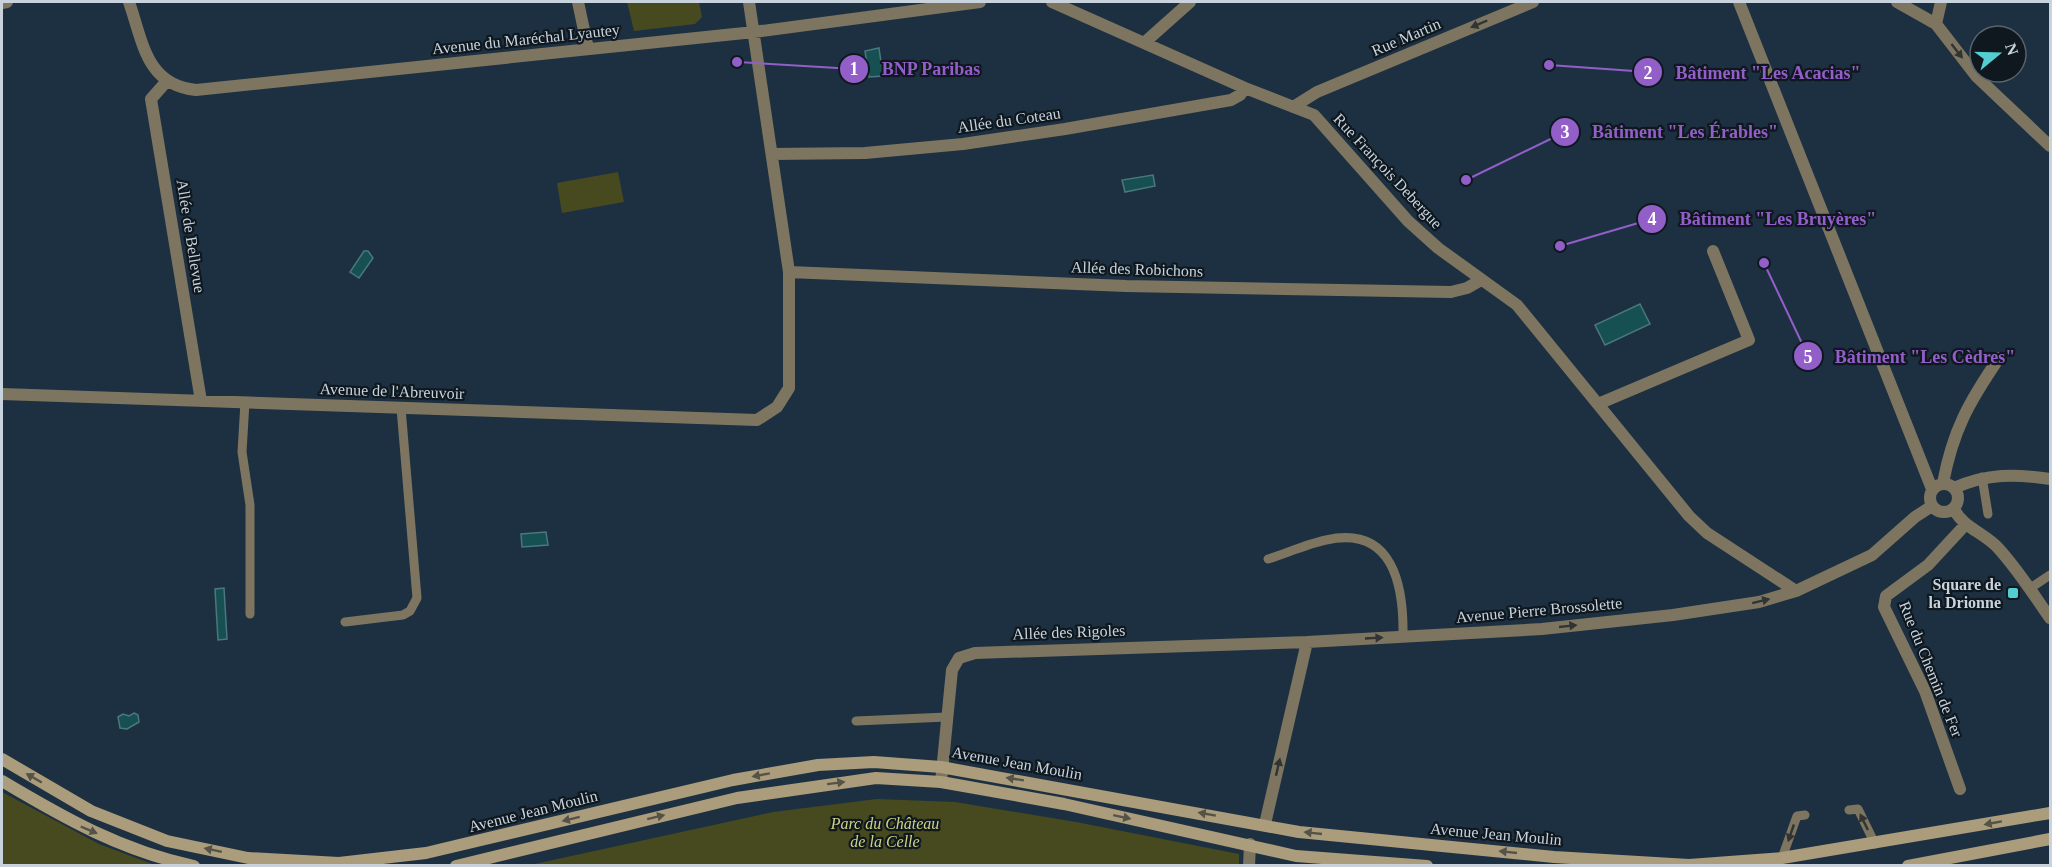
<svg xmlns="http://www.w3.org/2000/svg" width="2052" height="867" font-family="'Times New Roman',serif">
<rect width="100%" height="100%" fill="#1d3041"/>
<!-- green -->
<path fill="#47491e" d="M627,2h72l3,15 -7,7 -61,7z
M618,172l6,30 -62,11 -5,-30z
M2,792l97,52 56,21h-153z
M877,799l78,3 121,20 163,32v11h-709l243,-53z"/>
<!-- water -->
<path fill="#165053" stroke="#4b777d" stroke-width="1.5" d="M879,48l4,28 -14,1 -4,-26z
M1153,175l2,11 -30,6 -3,-12z
M364,251h4l5,7 -14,20 -9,-6z
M1640,304l10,20 -45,21 -10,-20z
M546,532l2,13 -26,2 -1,-13z
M224,588l3,51 -9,1 -3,-51z
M134,713l4,2 1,7 -12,7 -7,-1 -2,-11 5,-3 6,2z"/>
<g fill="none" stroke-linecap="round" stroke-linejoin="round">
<!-- lane -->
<path stroke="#7e7560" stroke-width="9" d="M245,402l-3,50 8,53v109
M1982,477l6,37
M1268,559c19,-6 39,-15 58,-19 67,-15 78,45 77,97
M2029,589l21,-14
M345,622l58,-7 7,-4 7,-13 -16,-190
M856,721l91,-4
M1849,810l9,-1 17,35
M1782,858l15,-42 8,-1"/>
<!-- street -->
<path stroke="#7e7560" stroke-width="12" d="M129,2c14,40 17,83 67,88l558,-58 226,-30
M578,2l10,47
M1052,2l193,86 69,27 94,106 30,27 79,57 172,211 18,17 89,58
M1739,2l193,487
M1897,2l39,22 41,53 73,69
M2,3l5,-1
M1936,24l5,-22
M1144,43l46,-41
M166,82l-15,17 50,302
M1293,107l24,-15 216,-90
M772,154l93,-1 98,-9 102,-15 166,-29 9,-5 5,-7
M789,272l337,14 325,6 16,-4 14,-8
M2,394l755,26 20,-13 12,-19v-116l-40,-270
M1598,404l151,-64 -36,-89
M1943,483c10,-53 26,-81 56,-125
M1930 498a14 14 0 1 1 28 0a14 14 0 1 1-28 0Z
M1954,488c34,-15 61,-14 96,-9
M1954,509c9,19 31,24 45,40 19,21 35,46 51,69
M941,782l11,-112 7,-12 16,-5 332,-11
M1960,789l-35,-98 -41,-84 2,-11 42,-31 38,-41
M1265,824l42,-182 235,-13 131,-14 86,-13 37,-11 76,-36 43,-38 17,-11
M1249,866l1,-22"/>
<!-- secondary -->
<path stroke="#ab9c7b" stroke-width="12" d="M2,759l89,52 76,30 81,17 91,5 87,-10 307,-73 85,-15 56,-3 67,5 358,65 255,25 135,8 93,-7 268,-45
M2,781c62,37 120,70 192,85
M456,866l281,-68 139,-20 65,4 123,22 232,52 131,10
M1908,866l142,-27"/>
</g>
<!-- one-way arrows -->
<defs><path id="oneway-solid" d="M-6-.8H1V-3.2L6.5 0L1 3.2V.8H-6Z" transform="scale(1.5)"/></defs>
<g fill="#303432">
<use href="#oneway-solid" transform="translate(1479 24) rotate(157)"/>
<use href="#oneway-solid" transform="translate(1957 51) rotate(52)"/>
<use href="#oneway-solid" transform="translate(1761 601) rotate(-14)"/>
<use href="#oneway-solid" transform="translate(1568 626) rotate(-6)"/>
<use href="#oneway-solid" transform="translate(1374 638) rotate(-3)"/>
<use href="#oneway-solid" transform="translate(1278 767) rotate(-77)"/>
<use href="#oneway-solid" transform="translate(1864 822) rotate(-116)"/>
<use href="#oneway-solid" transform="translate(1791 833) rotate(109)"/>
</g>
<g fill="#555348">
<use href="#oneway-solid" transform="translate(761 775) rotate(170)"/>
<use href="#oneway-solid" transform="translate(34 778) rotate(-150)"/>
<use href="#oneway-solid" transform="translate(1015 779) rotate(-171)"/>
<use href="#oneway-solid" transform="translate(836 783) rotate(-7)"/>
<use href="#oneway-solid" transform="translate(1207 814) rotate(-170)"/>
<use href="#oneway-solid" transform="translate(656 817) rotate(-14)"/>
<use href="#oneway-solid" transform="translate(1122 817) rotate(12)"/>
<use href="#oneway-solid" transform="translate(571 819) rotate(166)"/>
<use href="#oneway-solid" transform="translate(1993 823) rotate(170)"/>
<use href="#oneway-solid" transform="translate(89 830) rotate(23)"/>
<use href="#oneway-solid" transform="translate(1313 833) rotate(-174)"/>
<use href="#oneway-solid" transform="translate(213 850) rotate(-168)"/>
<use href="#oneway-solid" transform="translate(1508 852) rotate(-174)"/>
</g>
<!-- markers -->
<rect fill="#52cdd0" stroke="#0f181f" stroke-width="2" x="2007" y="587" width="12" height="12" rx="3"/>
<g text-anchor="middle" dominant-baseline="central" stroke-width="4.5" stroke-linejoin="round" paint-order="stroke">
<!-- street labels -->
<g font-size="16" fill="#c8d3de" stroke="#0f181f">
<text transform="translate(1406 37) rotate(-23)">Rue Martin</text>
<text transform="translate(526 39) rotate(-6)">Avenue du Maréchal Lyautey</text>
<text transform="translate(1009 120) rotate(-8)">Allée du Coteau</text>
<text transform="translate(1388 171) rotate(47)">Rue François Debergue</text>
<text transform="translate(191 236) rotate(81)">Allée de Bellevue</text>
<text transform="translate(1137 269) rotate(2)">Allée des Robichons</text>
<text transform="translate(392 391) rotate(2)">Avenue de l'Abreuvoir</text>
<text transform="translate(1539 610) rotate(-5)">Avenue Pierre Brossolette</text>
<text transform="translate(1069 632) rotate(-2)">Allée des Rigoles</text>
<text transform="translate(1931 669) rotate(68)">Rue du Chemin de Fer</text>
<text transform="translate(1017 763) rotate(10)">Avenue Jean Moulin</text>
<text transform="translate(533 811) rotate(-14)">Avenue Jean Moulin</text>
<text transform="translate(1496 834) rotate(5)">Avenue Jean Moulin</text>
</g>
<!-- poi labels -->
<g font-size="16" font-weight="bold" fill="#c8d3de" stroke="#0f181f" text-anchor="end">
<text x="2001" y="584">Square de<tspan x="2001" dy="18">la Drionne</tspan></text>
</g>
<!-- park labels -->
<g font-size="16" font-style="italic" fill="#cfd383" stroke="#0f181f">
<text x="885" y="823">Parc du Château<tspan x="885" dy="18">de la Celle</tspan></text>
</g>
</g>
<!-- callouts -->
<path fill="none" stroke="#925ec8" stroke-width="2" d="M737 62L854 69M1549 65L1648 72M1466 180L1565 132M1560 246L1652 219M1764 263L1808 356"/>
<g fill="#925ec8" stroke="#0f181f" stroke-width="2">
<circle cx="737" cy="62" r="6"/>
<circle cx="1549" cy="65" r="6"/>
<circle cx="1466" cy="180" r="6"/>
<circle cx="1560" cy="246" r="6"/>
<circle cx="1764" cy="263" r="6"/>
<circle cx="854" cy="69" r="15"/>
<circle cx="1648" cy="72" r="15"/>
<circle cx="1565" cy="132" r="15"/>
<circle cx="1652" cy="219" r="15"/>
<circle cx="1808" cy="356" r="15"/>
</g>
<g font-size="18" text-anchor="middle" font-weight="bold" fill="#fff">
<text x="854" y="75">1</text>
<text x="1648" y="79">2</text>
<text x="1565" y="138">3</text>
<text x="1652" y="225">4</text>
<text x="1808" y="363">5</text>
</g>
<g font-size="18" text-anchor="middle" font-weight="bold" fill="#925ec8" stroke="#0f181f" stroke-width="4.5" stroke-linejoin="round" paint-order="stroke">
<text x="931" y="75">BNP Paribas</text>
<text x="1768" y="79">Bâtiment "Les Acacias"</text>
<text x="1685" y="138">Bâtiment "Les Érables"</text>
<text x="1778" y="225">Bâtiment "Les Bruyères"</text>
<text x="1925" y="363">Bâtiment "Les Cèdres"</text>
</g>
<!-- border -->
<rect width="2052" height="867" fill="none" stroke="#c8d3de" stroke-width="6"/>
<!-- north arrow -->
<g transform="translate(1998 54) rotate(71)"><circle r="28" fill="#0f181f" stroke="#59636b" stroke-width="1.5"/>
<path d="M0-4.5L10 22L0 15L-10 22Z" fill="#52cdd0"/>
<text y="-9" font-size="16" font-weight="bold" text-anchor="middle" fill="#c8d3de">N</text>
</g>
</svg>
